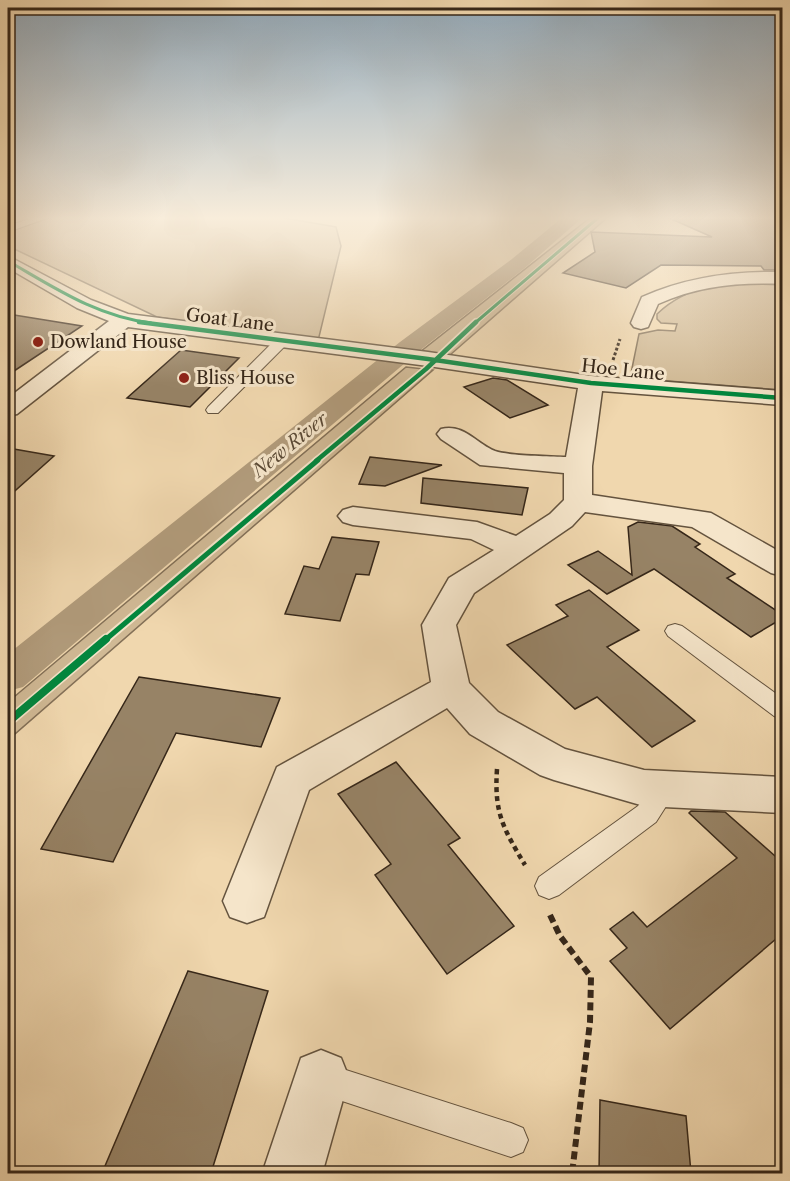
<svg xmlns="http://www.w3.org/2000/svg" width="790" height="1181" font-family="'Libre Caslon Text',serif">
<rect width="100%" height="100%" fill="#f0d7ae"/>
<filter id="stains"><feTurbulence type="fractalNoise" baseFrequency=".00333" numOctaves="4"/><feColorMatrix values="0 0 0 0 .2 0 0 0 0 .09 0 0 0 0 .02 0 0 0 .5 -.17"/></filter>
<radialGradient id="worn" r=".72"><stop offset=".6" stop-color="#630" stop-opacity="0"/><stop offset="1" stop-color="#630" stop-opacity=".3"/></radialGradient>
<!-- green -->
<path fill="#d0b995" stroke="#837057" stroke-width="1.5" d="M53,217h226l57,10 5,19 -23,95 -161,-24 -149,-71v-15z
M591,217h17l-158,138 -30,-3z
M782,281v109l-152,-12 9,-44 19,-4 17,1 2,-7 -16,-1 -4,-4v-5c36,-34 79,-32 125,-33z
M406,367l27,3 -425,370v-38z"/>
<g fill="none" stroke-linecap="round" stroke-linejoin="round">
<!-- canal -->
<path fill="#b19b7b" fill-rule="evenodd" d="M563,217h20l-57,50 -108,85 -395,335 -15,4v-37l392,-312 112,-83z"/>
</g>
<!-- building -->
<path fill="#978366" stroke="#362719" stroke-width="1.5" d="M667,217h116v53h-19l-3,-4 -100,-1 -35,23 -63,-15 32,-21 -4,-20 121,5z
M8,314l74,12 -74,49z
M181,350l58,8 -49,49 -63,-9z
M493,378l14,2 41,25 -38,13 -46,-31z
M8,448l46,8 -46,41z
M370,457l72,8 -57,21 -26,-2z
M423,478l105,10 -6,27 -101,-12z
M638,522l34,4 28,18 -5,3 40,27 -8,4 56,37v3l-32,19 -97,-68 -47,25 -39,-29 30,-14 34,24 -4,-48z
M332,537l47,5 -10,33 -13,-1 -16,47 -55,-7 19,-48 15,3z
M589,590l50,40 -32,17 88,74 -43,26 -55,-50 -22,12 -68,-64 61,-29 -12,-11z
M139,677l141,21 -19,49 -85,-14 -63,129 -72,-13z
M396,762l64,76 -12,7 66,81 -67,48 -72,-99 16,-11 -53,-70z
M691,811l34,1 58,51v70l-113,96 -60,-68 17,-13 -17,-19 23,-17 14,15 90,-69 -48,-45z
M188,971l80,20 -57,182h-109z
M600,1100l86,16 5,57h-92z"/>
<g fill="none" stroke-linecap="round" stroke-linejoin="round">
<defs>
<path id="lane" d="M35,217h15l-42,15v-6z
M281,338l6,4 -1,3 -68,68h-10l-2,-3 2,-3 68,-68z
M675,624l7,2 100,72v21l-8,-3 -106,-80 -3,-5 3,-5z
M665,779l9,3 3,7 -21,33 -97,73 -10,4 -10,-4 -4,-9 4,-9 99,-71 18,-24z
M321,1062l190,61 12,5 5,12 -5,12 -12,5 -190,-63 -12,-4 -4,-12 4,-12z"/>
<path id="street" d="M8,256l83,44 37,14 300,38 163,24 191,15v14l-180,-14 -10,75v29l119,18 71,40v23l-11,-3 -79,-46 -107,-15 -13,14 -98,67 -18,32 13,58 29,29 67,37 79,21 138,7v36l-138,-7 -90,-26 -14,-5 -70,-41 -23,-26 -138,82 -45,127 -17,6 -17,-6 -7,-16 54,-134 154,-85 -9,-57 27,-47 45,-28 -23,-11 -118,-14 -10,-3 -5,-6 5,-6 10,-3 124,15 39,14 34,-22 14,-14v-27l-84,-8 -39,-26 -4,-5 4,-5c22,-6 35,14 54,22 15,5 54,5 71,6l12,-69 -150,-22 -300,-39 -111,87 -9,2v-18l101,-77 -32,-13 -69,-40z
M782,272v12c-44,-2 -84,2 -124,20l-10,23 -7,2 -7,-2 -3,-4 11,-26c45,-20 91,-26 140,-25z
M321,1050l20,8 8,20 -27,96h-60l39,-116z"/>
</defs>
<!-- lane casing -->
<use href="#lane" stroke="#64533e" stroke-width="2"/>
<!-- street casing -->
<use href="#street" stroke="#64533e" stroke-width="3"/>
<!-- path-far2 -->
<path stroke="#362719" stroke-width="3" stroke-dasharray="3 2" stroke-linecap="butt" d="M613,360l7,-21"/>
<!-- path-far1 -->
<path stroke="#362719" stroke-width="4.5" stroke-dasharray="5 4" stroke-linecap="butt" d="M497,769c-3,44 6,59 28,96"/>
<!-- path -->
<path stroke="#362719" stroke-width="6" stroke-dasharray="8 4.5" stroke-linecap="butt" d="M550,915l10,21 31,41 -1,45 -18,152"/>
<!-- lane -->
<use href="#lane" fill="#f5e5ca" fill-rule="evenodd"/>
<!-- street -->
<use href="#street" fill="#f5e5ca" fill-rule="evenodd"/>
<defs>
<path id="cycleway-far3" d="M8,261c47,27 88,55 143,62
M475,323l124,-106"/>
<path id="cycleway-far2" d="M139,322l289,37 163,24 191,15
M316,461l110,-92 50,-47"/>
<path id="cycleway-far1" d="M104,641l214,-181"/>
<path id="cycleway" d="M8,722l98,-83"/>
</defs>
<!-- cycleway-far3 casing -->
<use href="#cycleway-far3" stroke="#f5e5ca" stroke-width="5"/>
<!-- cycleway-far2 casing -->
<use href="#cycleway-far2" stroke="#f5e5ca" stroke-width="8"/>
<!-- cycleway-far1 casing -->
<use href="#cycleway-far1" stroke="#f5e5ca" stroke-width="9"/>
<!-- cycleway casing -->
<use href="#cycleway" stroke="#f5e5ca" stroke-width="11"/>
<!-- cycleway-far3 -->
<use href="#cycleway-far3" stroke="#00873e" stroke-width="3"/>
<!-- cycleway-far2 -->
<use href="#cycleway-far2" stroke="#00873e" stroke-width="4.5"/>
<!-- cycleway-far1 -->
<use href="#cycleway-far1" stroke="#00873e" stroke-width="5"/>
<!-- cycleway -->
<use href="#cycleway" stroke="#00873e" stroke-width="8"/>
</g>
<!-- sky -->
<linearGradient id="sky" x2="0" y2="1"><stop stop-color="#92aabc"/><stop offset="0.57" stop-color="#f8eddb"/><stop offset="1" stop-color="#f8eddb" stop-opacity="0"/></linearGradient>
<rect width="790" height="383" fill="url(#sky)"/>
<!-- markers -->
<g fill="#8f2418" stroke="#f5e5ca" stroke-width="2">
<circle cx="38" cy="342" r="6"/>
<circle cx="184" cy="378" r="6"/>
</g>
<g text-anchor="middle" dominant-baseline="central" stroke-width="6" stroke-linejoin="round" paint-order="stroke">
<!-- far-street labels -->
<g font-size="18" fill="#362719" stroke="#f5e5ca">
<text transform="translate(230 320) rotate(7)">Goat Lane</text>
<text transform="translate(623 370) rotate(6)">Hoe Lane</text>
</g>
<!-- far-poi labels -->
<g font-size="18" fill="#362719" stroke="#f5e5ca" text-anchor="start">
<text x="50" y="342">Dowland House</text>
<text x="196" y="378">Bliss House</text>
</g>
<!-- far-water labels -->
<g font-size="18" font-style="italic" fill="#5b4a36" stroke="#f5e5ca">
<text transform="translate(290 445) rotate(-39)">New River</text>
</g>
</g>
<!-- margin -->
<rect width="790" height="1181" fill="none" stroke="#f0d7ae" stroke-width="30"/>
<rect x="9" y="9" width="772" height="1163" fill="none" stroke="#362719" stroke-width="3"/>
<rect x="15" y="15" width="760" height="1151" fill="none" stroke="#362719" stroke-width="1.5"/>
<rect width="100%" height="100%" filter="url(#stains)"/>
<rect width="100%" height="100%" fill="url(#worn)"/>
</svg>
